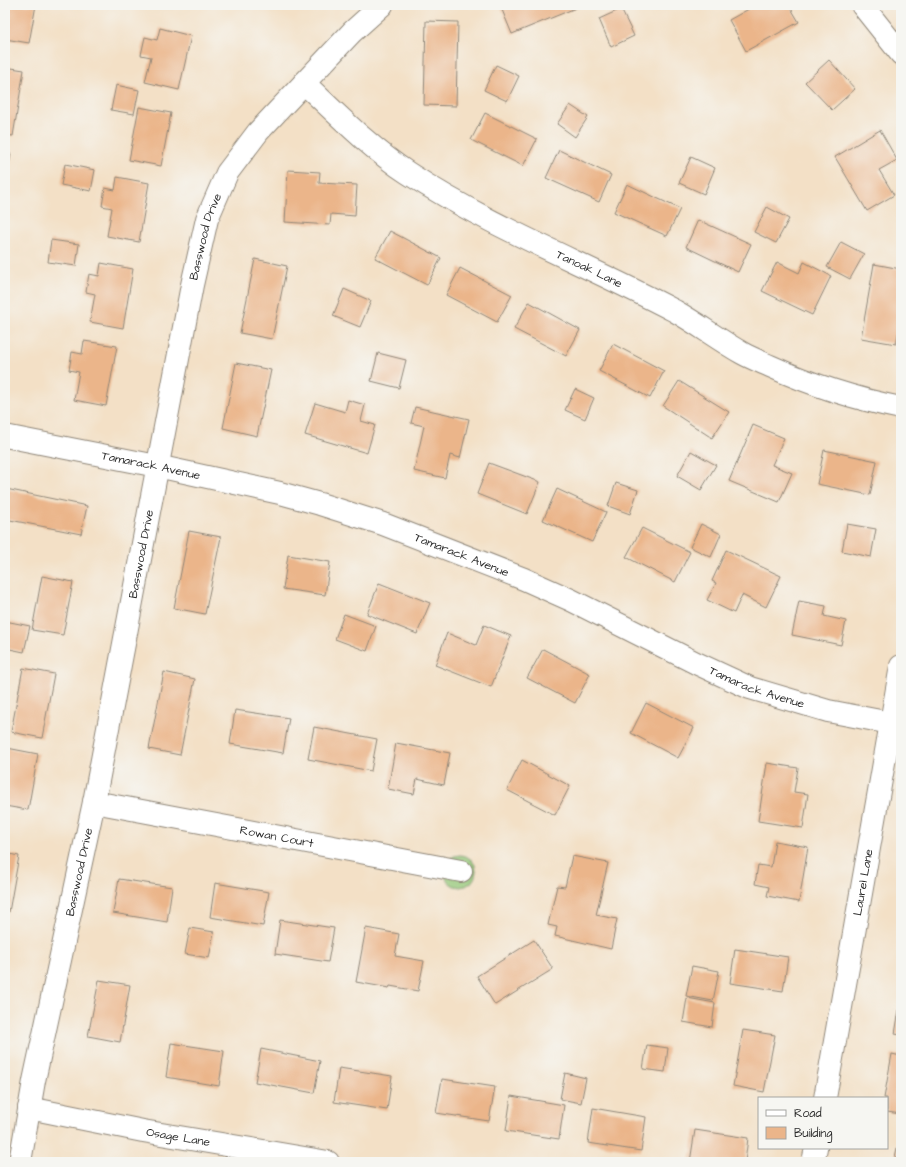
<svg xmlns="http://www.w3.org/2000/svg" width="906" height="1167" font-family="'Architects Daughter',sans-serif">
<rect width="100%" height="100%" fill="#f6f6f2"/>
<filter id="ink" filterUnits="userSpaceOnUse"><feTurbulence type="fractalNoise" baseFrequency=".025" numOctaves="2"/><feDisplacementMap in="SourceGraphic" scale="8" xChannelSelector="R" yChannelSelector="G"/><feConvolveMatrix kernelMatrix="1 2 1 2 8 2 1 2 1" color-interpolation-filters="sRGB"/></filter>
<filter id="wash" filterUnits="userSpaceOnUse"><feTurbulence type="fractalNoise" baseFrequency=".012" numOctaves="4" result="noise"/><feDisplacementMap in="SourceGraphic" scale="16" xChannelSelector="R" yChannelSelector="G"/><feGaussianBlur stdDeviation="0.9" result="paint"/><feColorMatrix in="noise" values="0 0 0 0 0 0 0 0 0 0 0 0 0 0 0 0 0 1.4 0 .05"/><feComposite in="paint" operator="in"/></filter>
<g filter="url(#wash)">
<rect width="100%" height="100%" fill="#f3e0c6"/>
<!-- green -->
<path fill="#95c778" stroke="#607952" d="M444 871a16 16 0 1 1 32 0a16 16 0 1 1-32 0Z"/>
<g id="blocks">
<!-- building -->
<path fill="#ebb58a" d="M5,5h31l-7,38 -24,-4z
M500,5h83l-71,29z
M756,5h33l10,17 -53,29 -17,-31z
M621,9l13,27 -23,11 -12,-28z
M426,21l32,1 -2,84 -32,-1z
M160,28l31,8 -12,54 -34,-8 6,-25 -10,-2 4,-18 12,3z
M829,60l26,29 -23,21 -27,-28z
M496,65l23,11 -12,25 -23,-11z
M5,67l19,3 -11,66 -8,-1z
M116,85l23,5 -5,24 -23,-4z
M570,105l18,12 -13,20 -18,-13z
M139,107l32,6 -10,53 -32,-6z
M485,113l52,26 -14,27 -52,-26z
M880,130l17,30 -18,10 15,25 -27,16 -32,-54z
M559,150l52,25 -12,27 -53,-24z
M5,153l6,1 -5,29h-1z
M691,157l24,11 -11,26 -25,-11z
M65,164l30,6 -4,21 -30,-6z
M288,170l32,2 -1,11 38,2 -2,31 -24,-2 -1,11 -45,-3z
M117,177l32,6 -10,59 -32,-6 5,-28 -10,-2 3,-18 10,2z
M627,184l53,25 -13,27 -53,-24z
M767,207l22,12 -13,24 -22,-11z
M698,220l53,24 -13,28 -52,-25z
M390,231l51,27 -14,27 -52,-27z
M51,240l28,4 -3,22 -28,-4z
M841,242l23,12 -14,25 -23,-12z
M255,259l32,7 -15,73 -32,-6z
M777,262l22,11 5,-11 27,14 -19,39 -50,-24z
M101,263l32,6 -10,59 -33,-6 5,-28 -9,-2 3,-18 10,2z
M874,264l27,5v51l-5,24 -35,-6z
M460,268l52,27 -15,27 -51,-27z
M344,289l27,12 -11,26 -27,-11z
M529,302l51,28 -14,26 -52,-27z
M84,341l33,5 -11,60 -32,-6 5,-28 -10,-2 3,-18 10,2z
M613,344l51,27 -14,27 -51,-27z
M378,353l28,7 -7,28 -28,-7z
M236,363l35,7 -14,66 -34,-8z
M679,381l50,31 -17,26 -49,-32z
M575,389l19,9 -9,21 -20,-9z
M348,400l17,5 -4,16 14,4 -8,28 -62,-18 10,-32 30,9z
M415,407l54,12 -9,39 -10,-3 -5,23 -31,-7 10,-45 -13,-3z
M753,425l31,13 -12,27 20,8 -13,29 -50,-21z
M824,450l53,11 -7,34 -53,-11z
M691,451l25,14 -15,25 -24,-14z
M489,463l51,19 -13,32 -50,-20z
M616,483l22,7 -8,24 -22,-8z
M6,489l81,17 -6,28 -76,-15z
M557,489l49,23 -14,30 -49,-22z
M701,524l20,10 -10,23 -21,-10z
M847,524l29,5 -5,28 -29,-6z
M642,528l48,24 -15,30 -49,-25z
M189,531l32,6 -16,77 -31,-6z
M726,550l55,26 -15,31 -24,-12 -8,18 -27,-13 9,-17 -4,-2z
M288,555l42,7 -5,33 -42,-6z
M42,576l31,6 -10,53 -31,-5z
M379,583l51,20 -13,31 -50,-20z
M799,601l27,5 -2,10 22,5 -5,24 -49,-10z
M344,614l32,12 -9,25 -32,-12z
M5,621l25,5 -6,26 -19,-4z
M484,625l27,11 -20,51 -56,-22 12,-32 29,12z
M543,649l47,25 -15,29 -48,-25z
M23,668l31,6 -12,64 -31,-6z
M164,672l31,7 -15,76 -31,-6z
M646,703l48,25 -16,30 -47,-25z
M235,710l54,8 -6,35 -53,-9z
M314,727l63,12 -6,32 -63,-12z
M396,743l54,10 -6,32 -27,-6 -3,15 -26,-5z
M7,748l31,6 -10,56 -23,-4v-49z
M522,760l48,26 -15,29 -48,-25z
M767,763l31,5 -4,24 14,2 -5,34 -45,-7z
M775,841l33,6 -9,55 -32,-6 2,-9 -14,-3 3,-19 13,2z
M5,853l14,3 -10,56 -4,-1z
M572,856l36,7 -12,52 21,4 -6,30 -56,-13 2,-9 -9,-2 9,-39 8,1z
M119,879l53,8 -5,35 -54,-9z
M215,883l54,9 -6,34 -53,-9z
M280,920l54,8 -6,34 -53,-8z
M190,928l24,4 -5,26 -24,-4z
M366,928l33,6 -4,22 29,5 -6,30 -28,-5 -1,2 -33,-6z
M534,940l19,29 -58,36 -18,-29z
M735,949l53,8 -5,34 -53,-8z
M692,966l27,5 -6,30 -27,-5z
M99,980l31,5 -10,57 -32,-6z
M687,998l28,5 -3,24 -29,-5z
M900,1004l1,1v30l-6,-1z
M743,1030l32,5 -11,57 -31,-6z
M171,1043l53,8 -5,35 -53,-9z
M647,1045l21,3 -3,24 -22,-3z
M261,1049l59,12 -6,32 -59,-11z
M892,1054l9,2v58l-14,-2v-14h-3z
M339,1068l53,8 -5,34 -53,-8z
M565,1073l21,5 -5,25 -21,-4z
M442,1079l53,8 -6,34 -53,-8z
M511,1096l53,9 -5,34 -53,-8z
M593,1108l53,9 -5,34 -53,-8z
M695,1130l53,8 -3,24h-55z
M897,1148l4,1v13h-7z"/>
</g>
</g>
<g filter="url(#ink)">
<use href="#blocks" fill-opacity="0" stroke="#8f8678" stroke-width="1"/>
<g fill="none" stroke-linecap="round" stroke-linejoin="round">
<defs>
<g id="street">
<path d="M862,5l39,49"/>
<path id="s1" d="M304,83c34,32 66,65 104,90 84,55 178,91 267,138 23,13 44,29 67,42 9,5 19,9 28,13 42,19 86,33 131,42"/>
<path id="s2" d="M5,436l152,30 123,27 40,11 63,20 141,55 47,21 125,63 54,25 78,23 73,14"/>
<path id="s3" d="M94,802l367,69"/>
<path id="s4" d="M825,1098l76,-432"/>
<path id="s5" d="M29,1108l114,23 185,31"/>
<path id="s6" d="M20,1162l14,-81 60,-279 98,-517 15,-66 20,-46 31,-41 94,-100 30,-27"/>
<path d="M813,1162l3,-14"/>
</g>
</defs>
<!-- street casing -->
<use href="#street" stroke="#8f8678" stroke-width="24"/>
<!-- street -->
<use href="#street" stroke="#fff" stroke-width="22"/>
</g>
</g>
<g text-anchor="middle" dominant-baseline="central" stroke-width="3" stroke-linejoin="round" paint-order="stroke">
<!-- street labels -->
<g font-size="12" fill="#2b2b2b" stroke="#f6f6f2">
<text stroke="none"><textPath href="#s6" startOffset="944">Basswood Drive</textPath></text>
<text stroke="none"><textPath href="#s1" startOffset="343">Tanoak Lane</textPath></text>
<text stroke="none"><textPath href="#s2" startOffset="149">Tamarack Avenue</textPath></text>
<text stroke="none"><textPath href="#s6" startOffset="620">Basswood Drive</textPath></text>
<text stroke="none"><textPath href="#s2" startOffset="473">Tamarack Avenue</textPath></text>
<text stroke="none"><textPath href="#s2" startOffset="797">Tamarack Avenue</textPath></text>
<text stroke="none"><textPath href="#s3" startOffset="186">Rowan Court</textPath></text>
<text stroke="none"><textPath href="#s6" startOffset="296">Basswood Drive</textPath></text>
<text stroke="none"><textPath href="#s4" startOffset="219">Laurel Lane</textPath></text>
<text stroke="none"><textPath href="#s5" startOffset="152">Osage Lane</textPath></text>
</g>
</g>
<!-- margin -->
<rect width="906" height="1167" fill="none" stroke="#f6f6f2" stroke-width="20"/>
<!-- legend -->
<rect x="758" y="1097" width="130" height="52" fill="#f6f6f2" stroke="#a5a5a2"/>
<rect x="766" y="1110" width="20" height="6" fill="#ffffff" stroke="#a5a5a2"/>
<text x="794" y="1117" font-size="12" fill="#2b2b2b">Road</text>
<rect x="766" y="1127" width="20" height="12" fill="#ebb58a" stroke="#a5a5a2"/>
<text x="794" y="1137" font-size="12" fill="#2b2b2b">Building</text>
</svg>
